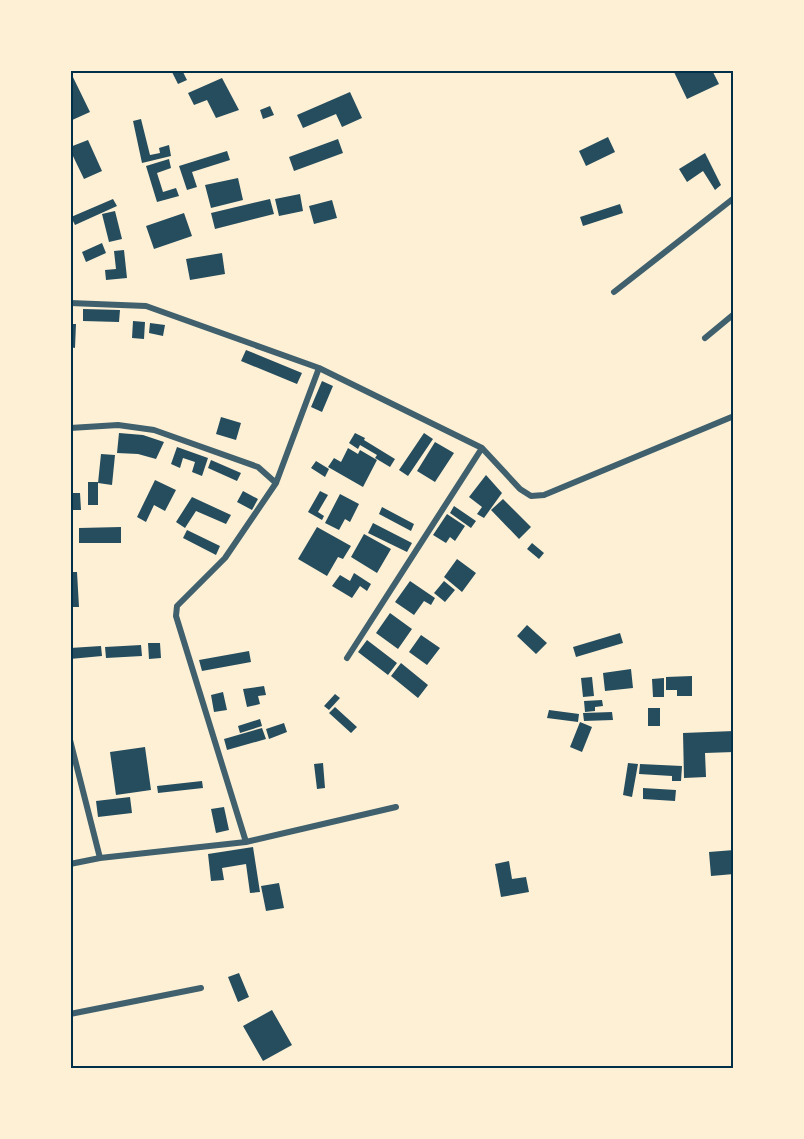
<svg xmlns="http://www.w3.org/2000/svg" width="804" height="1139" font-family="'IBM Plex Sans',sans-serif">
<rect width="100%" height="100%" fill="#fdf0d5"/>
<!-- building -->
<path fill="#264d5e" d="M171,70h11l5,10 -9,4z
M676,70h36l7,14 -32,15 -13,-27z
M70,71l20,41 -20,9z
M222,78l17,32 -23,8 -9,-18 -13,5 -6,-12z
M350,92l12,26 -20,9 -6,-13 -33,14 -6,-13z
M270,106l4,9 -11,4 -3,-9z
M141,119l9,36 10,-2 -1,-5 10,-3 2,11 -29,7 -9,-42z
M608,137l7,15 -29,14 -7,-15z
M338,139l5,14 -49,18 -5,-14z
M88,140l14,31 -18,8 -12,-25 -2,1v-8z
M227,151l3,9 -38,12 5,15 -10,3 -8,-24z
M705,153l16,32 -6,5 -12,-19 -16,11 -8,-13z
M169,159l2,9 -14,5 6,19 13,-4 3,8 -22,6 -11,-36z
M238,178l5,22 -32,8 -6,-23z
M300,194l3,17 -24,5 -4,-17z
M113,199l4,7 -42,19 -4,-8z
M270,199l4,15 -59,15 -4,-16z
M332,200l5,18 -23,6 -5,-18z
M620,204l3,9 -40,13 -3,-9z
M115,211l7,28 -13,3 -7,-28z
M184,213l8,23 -38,13 -8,-23z
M102,243l4,10 -20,9 -4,-10z
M124,250l3,28 -21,2 -1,-10 11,-1 -2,-18z
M222,253l3,21 -35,6 -4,-21z
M83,309l37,1 -1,12 -36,-1z
M133,321l12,1 -1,17 -12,-1z
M150,323l15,2 -2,11 -14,-3z
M70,324h6l-1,24 -5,-1z
M246,350l56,23 -5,11 -56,-23z
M322,381l11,5 -11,26 -11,-5z
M221,417l20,6 -5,17 -20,-6z
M119,433l24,2 21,7 -8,17 -18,-5 -21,-1z
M355,433l10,5 -1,2 31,19 -5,8 -15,-9 2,-3 -17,-10 -2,4 -9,-6z
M424,433l9,6 -25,37 -9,-6z
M435,442l19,11 -19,29 -18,-11z
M177,447l31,11 -6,18 -10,-4 3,-10 -12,-4 -3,10 -9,-4z
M348,448l10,6 2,-4 17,10 -14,27 -35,-20 6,-9 7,4z
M101,454l14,1 -3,30 -14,-2z
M211,460l30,13 -4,8 -29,-13z
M316,461l13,8 -4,8 -14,-9z
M486,475l16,18 -18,25 -7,-4 5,-7 -13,-10z
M155,480l21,10 -11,21 -11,-6 -8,17 -9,-5z
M88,482h10v23h-10z
M243,491l15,8 -6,11 -15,-8z
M320,491l8,4 -10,17 6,4 -2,4 -14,-8z
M70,493h10l1,17h-11z
M340,494l19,10 -9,18 -5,-3 -6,11 -14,-7z
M192,497l39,18 -5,9 -30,-13 -11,17 -9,-6z
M503,499l28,28 -12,12 -28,-29z
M454,506l22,15 -5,7 -21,-15z
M382,507l32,17 -3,7 -32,-17z
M447,514l18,12 -10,15 -5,-4 -4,6 -13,-8z
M373,523l39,20 -5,9 -39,-19z
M121,527v16h-42v-15z
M317,527l34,19 -8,13 -5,-2 -11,19 -29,-17z
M187,530l33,16 -4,9 -33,-17z
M364,534l27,15 -14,24 -26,-16z
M532,543l12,10 -5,6 -12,-10z
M457,559l19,14 -14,19 -18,-15z
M70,572h7l2,35h-9z
M354,573l17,11 -4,7 -7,-5 -8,12 -20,-12 8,-11 10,6z
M410,581l25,17 -4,7 -7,-4 -10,14 -19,-13z
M444,581l11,9 -10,12 -11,-9z
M390,613l22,16 -14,20 -22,-16z
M527,625l20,18 -11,11 -19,-18z
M620,633l3,10 -47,14 -3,-10z
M421,635l19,13 -13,17 -18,-13z
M367,640l30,23 -9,12 -30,-23z
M148,643h12l1,15 -12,1z
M141,645l1,11 -36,2 -1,-11z
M101,646l1,10 -32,3v-11z
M249,651l2,11 -49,9 -3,-11z
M401,663l27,22 -10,13 -27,-22z
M631,669l2,19 -28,3 -2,-18z
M692,676v20h-15v-6h-11v-13z
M592,677l2,19 -11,1 -2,-19z
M664,678v19h-11l-1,-18z
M264,686l2,9 -8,1 2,8 -13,3 -4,-18z
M223,692l4,18 -13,2 -3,-17z
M335,694l5,4 -11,12 -5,-4z
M602,700l1,6 -8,1v4l-10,1 -1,-11z
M335,707l22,20 -6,6 -22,-20z
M648,708h12v18h-12z
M549,710l30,4 -1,8 -31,-4z
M612,712l1,8 -29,1 -1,-8z
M260,719l2,7 -22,7 -2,-7z
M580,722l12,5 -10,25 -12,-5z
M284,723l3,9 -18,7 -3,-10z
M262,728l4,11 -39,11 -3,-11z
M734,731v21l-29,1 1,24 -22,1 -1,-45z
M145,747l6,43 -35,5 -6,-43z
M323,763l2,25 -8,1 -3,-25z
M628,763l10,1 -6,33 -9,-2z
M640,764l42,2 -1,15h-9v-5l-33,-2z
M202,781l1,7 -45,5 -1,-7z
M643,788l33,2 -1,11 -32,-2z
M130,797l2,16 -34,4 -2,-16z
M224,807l5,23 -13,3 -5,-24z
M253,847l7,45 -10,1 -4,-29 -24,4 2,12 -13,1 -3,-27z
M734,850v24l-23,2 -2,-24z
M509,861l3,18 14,-2 3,15 -28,5 -6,-33z
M279,883l5,25 -18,3 -5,-25z
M239,973l10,24 -11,5 -10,-25z
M272,1010l20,35 -29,16 -20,-35z"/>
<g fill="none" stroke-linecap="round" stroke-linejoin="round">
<!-- minor -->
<path stroke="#3f606c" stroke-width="6" d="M614,292l120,-94
M70,303l76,3 173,62 163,80 38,41 11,7 13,-1 190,-79
M705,338l29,-24
M70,428l48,-3 36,5 104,37 18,16
M347,658l135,-210
M70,740l30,118
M246,842l-70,-226 1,-10 48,-48 51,-75 43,-115
M70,864l30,-6 146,-16 150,-35
M70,1014l131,-26"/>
</g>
<!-- border -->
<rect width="804" height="1139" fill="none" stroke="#fdf0d5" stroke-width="144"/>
<rect x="72" y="72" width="660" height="995" fill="none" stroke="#003049" stroke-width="2"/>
</svg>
